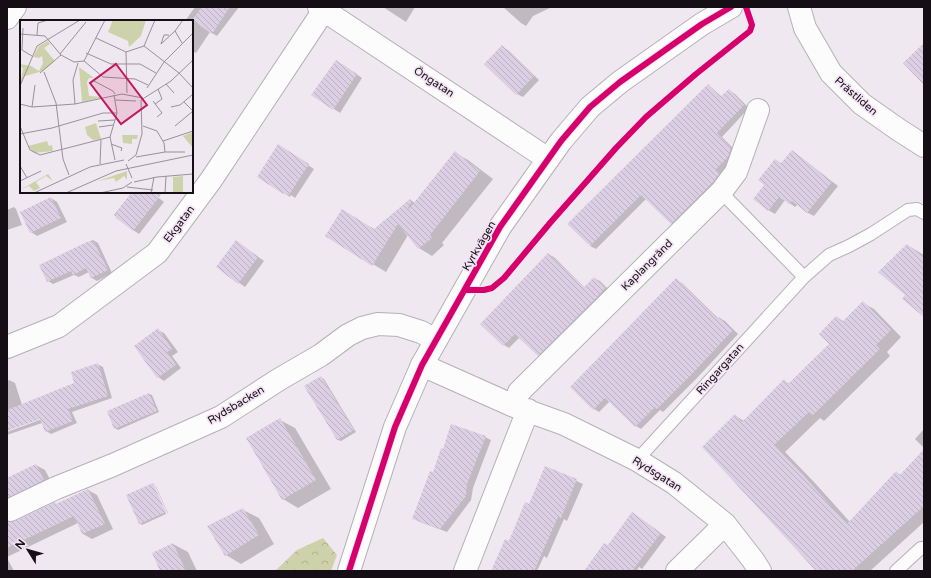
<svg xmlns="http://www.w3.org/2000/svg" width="931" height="578" font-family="'Varela Round',sans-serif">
<defs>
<pattern id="forest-crowns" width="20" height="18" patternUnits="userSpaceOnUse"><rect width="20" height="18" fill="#ced2ab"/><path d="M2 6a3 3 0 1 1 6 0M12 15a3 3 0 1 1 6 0" fill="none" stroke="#b0b392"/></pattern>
<pattern id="building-back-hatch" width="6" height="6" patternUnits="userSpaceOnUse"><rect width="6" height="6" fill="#dccfe3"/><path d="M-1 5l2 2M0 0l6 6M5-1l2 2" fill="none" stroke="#bcb1c2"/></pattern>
</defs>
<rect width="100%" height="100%" fill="#f0e8f0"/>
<!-- forest -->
<path fill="url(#forest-crowns)" d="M323,538l14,17 -6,16h-56l22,-21z"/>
<!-- shadow -->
<path fill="#0003" d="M195,7h44l-22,29 -7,-4 -14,21 -4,-2v-30h-7z
M383,7h32l-9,15z
M503,7h49l-19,9 -7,10 -5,-3z
M502,47l6,3 31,30 -16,17 -6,-3z
M342,64l20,14 -22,35 -6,-4z
M708,85l5,4 9,8 7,-7 6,4 14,14 -27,29 15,15 -3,8 -14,14 4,4 -47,49 -6,-4 -25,-24 -50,50 -6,-3z
M284,149l30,20 -19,29 -4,-3 -1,2 -6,-4z
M792,151l6,4 40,31 -24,30 -6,-3 -10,-9 -3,3 -10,-7 -10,14 -7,-4 14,-46z
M455,153l13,7 25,19 -51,64 2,2 -12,11 -13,-8 -11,-13 -22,37 -60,-36 49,-6 35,-30 5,3z
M133,192h18l13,10 -25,32 -6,-4 -19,-15z
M51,198l6,4 10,20 -30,14 -6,-4z
M14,207l2,2 6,16 -15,5v-20z
M93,240l5,3 14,30 -15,8 -5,-3 -3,-6 -10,5 -5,-2 -21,9 -5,-3 -7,-16z
M242,245l22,16 -19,26 -28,-20z
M907,245l17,10v61l-18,-22z
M548,254l6,3 31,31 9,-10 6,3 10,10 -67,67 -5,-3 -19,-17 -10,10 -5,-3 -22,-21z
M676,280l6,3 37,36v-1l6,3 13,13 -41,44 -34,34 -3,-2 -19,19 -5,-3 -26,-25 -11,11 -5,-3z
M863,303l11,6 27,28 -14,15 3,4 -66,65 -4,-3 -35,34 29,30 36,40 46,-50 5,3 23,-25v72l-54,49h-53l-81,-155 8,5 40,-40 6,3 40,-40 7,-27 7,5z
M158,330l6,3 14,19 -6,4 9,12 -17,13 -6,-4z
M97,364l6,3 9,31 -40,14 5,11 -26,11 -5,-3 -4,-8 -35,12v-3l38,-14 -1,-1 -37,13v-49l2,-1 6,3 7,22 53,-22z
M321,377l3,2 32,53 -15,9 -3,-1 -32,-54z
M149,394l3,1 7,17 -41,18 -3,-2z
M280,420l15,8 36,61 -33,19 -15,-9z
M924,429v19l-9,-9z
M485,437l6,3 -18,48 -2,12 -24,32 -27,-10 -6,-3 19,-46z
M36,465l9,5 8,15 -46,28v-34z
M546,467l37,17 -16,37 -3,-2 -17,39 -3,-2 -7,15h-45l37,-66z
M153,484l2,1h-2l13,29 -24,11 -2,-2z
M155,485l1,1 12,27v1z
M88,490l9,5 16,34 -21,10 -9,-5 -5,-11 -71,34v-39l1,3 2,2 47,-19z
M243,510l16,8 15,26 -33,20 -15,-9z
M633,513l33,24 -24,32 -3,-2 -2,4h-52l23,-24z
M173,544l15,8 9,19h-36z
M7,558l7,13h-7z"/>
<!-- building -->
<path fill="url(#building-back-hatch)" d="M202,7h28l-18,27 -20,-14z
M924,43v42l-21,-22z
M502,45l32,31 -18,19 -32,-31z
M336,60l21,14 -24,36 -22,-15z
M708,84l12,13 9,-8 15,16 -27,28 14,15 -3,9 -13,13 4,4 -5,7 -43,43 -30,-29 -51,51 -23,-22z
M278,144l31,20 -20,31 -5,-2 -1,1 -26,-17z
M792,150l40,32 -25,31 -15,-12 -3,3 -10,-7 -11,14 -15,-12 11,-14 -6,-5 17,-21 6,4z
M455,151l25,20 -50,64 2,3 -14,11 -20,-25 -26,42 -47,-30 17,-27 32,20 36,-30 2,2 -4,7 1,1z
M132,192h31l-30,39 -17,-13v-6z
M51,197l10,21 -31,15 -10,-21z
M236,240l22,17 -20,27 -22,-17z
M87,242h7l14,28 -17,8 -5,-10 -13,7 -2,-4 -24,11 -8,-17z
M907,244l17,14v59l-22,-18 3,-4 -27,-23z
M548,253l36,34 10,-10 11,11 -8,9 -59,59 -23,-22 -12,12 -23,-22z
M676,278l42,41 1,-2 14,13 -42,45 -34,34 -2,-2 -20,20 -30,-29 -12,12 -23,-23z
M863,301l28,29 -15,15 4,4 -67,66 -4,-3 -35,33 30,31 43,48 49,-53 4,4 24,-26v57l-72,65h-36l-114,-124 33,-33 7,8 42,-43 4,5 41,-40 -10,-10 17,-18 6,6z
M158,328l14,21 -5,3 9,13 -19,13 -23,-32z
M98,363l10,33 -40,13 5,12 -28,11 -5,-13 -33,12v-21l67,-27 -3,-11z
M321,376l33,54 -17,10 -33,-54z
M149,393l8,18 -43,18 -7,-18z
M280,418l36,62 -34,20 -36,-62z
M451,424l35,12 -19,48 -1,12 -26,33 -28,-10 18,-48 3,1 8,-24 2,1z
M36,464l8,16 -37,18v-20z
M545,466l32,13 -16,39 -3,-1 -24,54h-43l14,-32 4,2 16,-39 4,2z
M153,483l13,29 -27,12 -13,-29z
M88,489l17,35 -23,10 -8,-18 -67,32v-26h2l6,-1 40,-19 1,2z
M243,508l16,27 -34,21 -18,-30z
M632,512l29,21 -29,38h-48l20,-28 4,2z
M173,543l13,28h-26l-8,-18z"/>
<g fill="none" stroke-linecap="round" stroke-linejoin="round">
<defs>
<path id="lane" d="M804,277l25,-22 20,-9 22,-12 37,-24 9,-1 7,4
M637,460l167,-183 -83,-85
M896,571l25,-23h3"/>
<path id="street" d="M319,7l229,152
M7,18l8,-11
M7,347l52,-21 98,-73 54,-73 115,-173
M422,365l92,41 50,18 73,36 37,23 51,41 28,36 7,11
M514,406l5,-14 202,-200 15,-20 22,-62
M10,510l46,-22 57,-23 108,-48 57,-37 43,-25 27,-20 14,-7 16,-4 21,1 22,7 15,8
M465,571l63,-161
M677,571l48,-47"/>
<path id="secondary" d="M799,7l6,21 26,45 31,31 37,26 25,16
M349,571l46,-144 27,-62 78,-138 61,-86 29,-34 30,-25 48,-34 34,-24 29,-17"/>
</defs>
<!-- lane casing -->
<use href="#lane" stroke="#b6b0b6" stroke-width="14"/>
<!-- street casing -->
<use href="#street" stroke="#b6b0b6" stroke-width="24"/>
<!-- secondary casing -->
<use href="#secondary" stroke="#b6b0b6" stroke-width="24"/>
<!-- lane -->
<use href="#lane" stroke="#fdfcfd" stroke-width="12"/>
<!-- street -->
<use href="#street" stroke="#fdfcfd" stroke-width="22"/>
<!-- secondary -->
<use href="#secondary" stroke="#fdfcfd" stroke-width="22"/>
<defs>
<path id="cycleway" d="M465,290h19l8,-2 12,-10 46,-55 66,-75 30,-31 50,-43 54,-43 2,-6 -6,-18
M349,571l46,-144 27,-62 78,-138 61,-86 29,-34 30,-25 48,-34 34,-24 29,-17"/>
</defs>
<!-- cycleway casing -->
<use href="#cycleway" stroke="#f4e4f4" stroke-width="8"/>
<!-- cycleway -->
<use href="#cycleway" stroke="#d6006c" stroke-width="6"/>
</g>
<g text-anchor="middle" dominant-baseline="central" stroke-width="3.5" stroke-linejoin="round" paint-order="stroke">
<!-- street labels -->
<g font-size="11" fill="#150f15" stroke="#f4e4f4">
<text transform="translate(434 82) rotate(33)">Öngatan</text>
<text transform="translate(856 96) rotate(41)">Prästliden</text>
<text transform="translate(179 224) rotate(-53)">Ekgatan</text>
<text transform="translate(479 246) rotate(-60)">Kyrkvägen</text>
<text transform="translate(647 265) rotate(-45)">Kaplangränd</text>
<text transform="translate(720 369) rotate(-48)">Ringargatan</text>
<text transform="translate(236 405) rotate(-31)">Rydsbacken</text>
<text transform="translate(657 474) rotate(32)">Rydsgatan</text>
</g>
</g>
<!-- overview -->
<g transform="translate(20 20)">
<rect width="173" height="173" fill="#f0e8f0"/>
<path d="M102,115h16l-1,4h-5v5l-9,-1zM28,154l5,7 -7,-5 -10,6 4,6 -6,3 -5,-5 -9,4z" fill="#ced2ab"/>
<path d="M93,0h33l-5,16 -12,11 -1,-6 -20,-9zM28,21l2,3 -6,4 11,13 -12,10 -18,5 -5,9 3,-16 -3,-5 11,2 8,5 4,-8 -1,-7 -3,2 -6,-1 6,-11zM59,47l15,11h-5l-2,4 2,14 14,1 -21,5zM76,103l5,16 -8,1 -6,-5 -2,-8zM173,112v16l-10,-12zM27,121l2,5 3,-1 1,6 -19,2 -6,-7zM107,151v9l-3,-4 -8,6 -2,-4 -16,3zM163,156v17h-10v-16z" fill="#ced2ab"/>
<path fill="none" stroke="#989198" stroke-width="1" d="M3,8l-1,22 10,6M0,14l25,2 16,19 13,7 10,-1 19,16 32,2 13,6M17,15l1,-12 10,-3M149,15h-5l-3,9 14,-13M76,18l30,14 18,-6M162,23l-7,-12 8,-11M124,26l35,27 14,15M124,26l11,-26M106,32l1,41M66,33l25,11h29l16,9M40,34l26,-32M64,41l21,-41M24,52l12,31 7,56 6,16M20,53l21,-18M74,61l19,10 2,3M146,64l8,9M0,66l17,-40 43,-26M127,68l17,-26 29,-29M94,75l3,18 -7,24 5,23M95,80l21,1M133,81l9,12 -5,4M164,82l9,9M0,84l12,3 43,-3 47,-10 21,4M55,84l-2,-24 5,-17M135,84l7,-5 -4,-10M12,87l3,-22M151,87l9,-2 13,-11M78,101l17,-1M0,106l10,24 10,5 70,-18M123,106l14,5 7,12 1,9M155,106l18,-15M79,107l14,-2M0,114l32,-6 51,-15h14M143,121l30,-10M91,124l11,4 -1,3M116,137l29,-5h20M108,141l8,-6 6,-21 -1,-34 30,-19 22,-21M80,144l1,-24M106,144l6,14M0,146l7,12M0,161l21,-10M114,162l23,-5 36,-3M107,167l26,3M14,173l56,-26 34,-7M46,173l50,-22 77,-16M80,173l23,-5 9,-6M131,173l3,-16M145,173l1,-17"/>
<path fill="#c2185b" fill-opacity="0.15" stroke="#c2185b" stroke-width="2" d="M96,44l31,41 -26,19 -31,-41z"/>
<rect width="173" height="173" fill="none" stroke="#150f15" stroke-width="2"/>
</g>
<!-- border -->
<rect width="931" height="578" fill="none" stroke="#150f15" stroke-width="16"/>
<!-- north arrow -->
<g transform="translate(28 550) rotate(307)" stroke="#f4e4f4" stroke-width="3" paint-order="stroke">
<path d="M0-3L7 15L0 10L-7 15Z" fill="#150f15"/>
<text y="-6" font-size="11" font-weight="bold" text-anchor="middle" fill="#150f15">N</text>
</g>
</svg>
